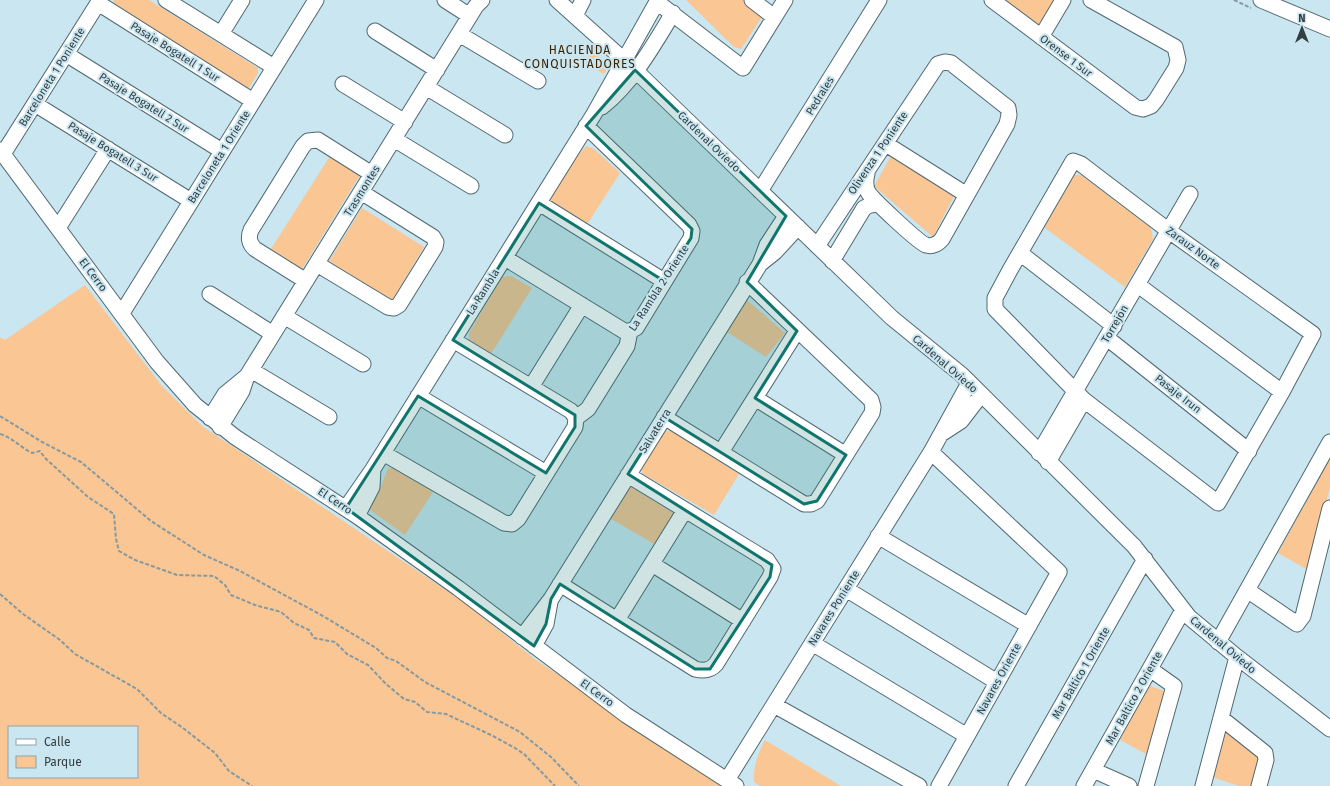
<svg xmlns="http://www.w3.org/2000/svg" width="1330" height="786" font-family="'Fira Sans',sans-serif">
<rect width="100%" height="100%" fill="#cae6f0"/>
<!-- green -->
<path fill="#f9c694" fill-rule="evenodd" d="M114,0h35l109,68v5l-11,18 -135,-86z
M686,0h60l16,17 -21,32 -7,-2z
M1001,0h54l-15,27z
M592,53l13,8 2,8 -3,5 -19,-11z
M586,146l8,3 26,24 -34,53 -36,-23v-4l26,-41z
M330,156l30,19 -58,94 -31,-20z
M891,156l65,36 -23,45 -59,-51z
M1072,175h9l70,53 2,11 -28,48 -84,-62z
M362,208l62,39 -33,55 -63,-39z
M511,276l21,12 -41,66 -22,-13v-8l33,-56z
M85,285l76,100 41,41 263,177 71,57 190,126h-726v-449l5,3zM9,727h128v50h-128z
M747,300l38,33 -19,24 -39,-25z
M665,431h6l68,43 -25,41 -71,-41 -2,-7z
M1330,458v29l-22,83 -30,-17z
M388,468h6l39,24 -28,43 -35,-25 2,-8 7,-11z
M630,486l45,28 -19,31 -45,-26z
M1148,685l16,6 -16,64 -28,-15z
M1225,729l34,29 -6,28h-14l-27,-9z
M765,740l76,46h-81l-6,-4c-1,-15 4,-29 11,-42z"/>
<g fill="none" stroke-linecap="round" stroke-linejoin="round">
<defs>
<path id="minor" d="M166,0l108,67
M445,0l25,16
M557,0l78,70 257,248 70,57 172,171 55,71 48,40 93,72
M752,0l22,17
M992,0l143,107 8,2 8,-3 5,-6 20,-32 2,-8 -3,-13 -84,-47
M1261,0l69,29
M657,2l86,66 42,-68
M98,3l155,98
M575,16l8,-16
M375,31l62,39
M221,34l21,-34
M459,34l79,47
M1041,37l22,-37
M66,54l156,97
M343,84l62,38
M426,87l79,48
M35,104l156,97
M602,107c31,-25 51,-61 71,-94
M586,126l103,99 3,6 -1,7 -55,90 -6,3
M394,139l77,47
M886,144l81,51
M0,150l157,212 38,43 40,32 122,79 101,72 168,127 110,71
M3,154l97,-154
M1073,161l8,3 88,67 144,103 -31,58 -64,111 -134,-103 -89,-91v-11l15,-28z
M760,191l119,-191
M539,203l125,78
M58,228l50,-79
M817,246l121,-182 7,-2 6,1 57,45 1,7 -2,9 -65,115c-4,5 -10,8 -16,6 -7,-2 -54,-46 -58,-53 -3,-6 -3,-11 -1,-18
M1020,253l94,73
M505,258l119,73h6
M832,261l32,-53 6,-3 8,-1
M317,264l71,43 6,1 5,-3 36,-58 1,-5 -3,-5 -72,-45
M760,264l15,-12 23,-25
M306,281l-51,-32c-6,-5 -7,-12 -4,-19l52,-84 5,-5 10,-1 54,34
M1138,285l144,107
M210,294l63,40
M122,313l194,-313
M284,316l79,48
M1107,338l142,113
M251,370l78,47
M531,387l51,-82
M418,396l128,77
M755,398l91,57
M664,417l140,87h7l6,-3 55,-88 1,-6 -2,-7 -124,-118
M210,418l15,-24 22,-18
M576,418l12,-9 39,-63 3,-15
M220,427l22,-36 5,-15 229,-370 6,-6
M941,434l20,-13 20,-26
M721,452l76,-121
M931,452l128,120 -120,214
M383,453l121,70 8,1 6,-5 57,-92 1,-9 -5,-7 -118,-71
M1039,453l151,-259
M1048,462l36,-62
M346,508l27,-39 221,-355 64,-114
M357,516l15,-29 1,-18
M878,536l151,90
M652,564l91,57
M560,584l135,85c8,2 15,2 21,-5l54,-87 3,-8 -6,-9 -139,-85
M846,589l151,93
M1247,590l50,34 6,-8 27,-108
M617,620l68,-110
M522,637l29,-38 209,-335 7,-19 19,-29
M1218,642l112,-200
M812,643l155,93
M534,646l12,-22 4,-22
M774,705l145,81
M1221,718l44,35 1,7 -7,26
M1093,770l36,16
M727,780l204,-328 38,-69
M1016,786l129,-227
M1084,786l99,-176
M1146,786l28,-100 -24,-17
M1203,786l34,-129"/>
</defs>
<!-- minor casing -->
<use href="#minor" stroke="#516972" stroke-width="17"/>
<!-- path -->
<path stroke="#8599a1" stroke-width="2" stroke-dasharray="4 2" stroke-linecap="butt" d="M1234,0l17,8
M0,416l42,26 39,20 70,59 53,34 36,16 83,45 53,32 11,10 9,3 29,21 95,50 31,25 28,29
M0,434c13,4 20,13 32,19l8,-2 5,7 43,39 26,17 2,25 3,12 16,9 42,15 37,1 11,9 6,10 24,10 26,7 13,11 15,7 5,8 21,4 12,12 21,11 18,19 18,15 11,3 12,10 19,2 45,21 24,13 9,6 31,32
M0,594l23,20 37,26 15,14 62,35 24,24 22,15 32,25 14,18 23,15"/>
<!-- minor -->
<use href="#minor" stroke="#fff" stroke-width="15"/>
</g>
<!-- marked area -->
<path fill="#0f766e" fill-opacity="0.2" stroke="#0f766e" stroke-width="3" stroke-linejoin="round" d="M635,70l151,146 -39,66 50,49 -42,67 91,57 -29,46 -13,3 -140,-87 -36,57 144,91 -2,12 -60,92h-15l-135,-85 -9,15 -5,25 -12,22 -188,-138 72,-112 128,77 29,-46v-12l-122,-75 86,-137 125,78 27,-43 1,-9 -106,-103z"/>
<g text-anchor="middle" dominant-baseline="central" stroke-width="4" stroke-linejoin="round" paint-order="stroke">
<!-- street labels -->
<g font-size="11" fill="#333e42" stroke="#cae6f0">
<text transform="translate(175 52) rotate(32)">Pasaje Bogatell 1 Sur</text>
<text transform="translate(1066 56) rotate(37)">Orense 1 Sur</text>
<text transform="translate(52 77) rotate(-58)">Barceloneta 1 Poniente</text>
<text transform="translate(820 96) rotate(-58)">Pedrales</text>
<text transform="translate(144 103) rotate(32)">Pasaje Bogatell 2 Sur</text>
<text transform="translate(709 142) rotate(44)">Cardenal Oviedo</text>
<text transform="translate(113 152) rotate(32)">Pasaje Bogatell 3 Sur</text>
<text transform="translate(878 153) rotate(-56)">Olivenza 1 Poniente</text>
<text transform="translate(219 157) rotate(-58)">Barceloneta 1 Oriente</text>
<text transform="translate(362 191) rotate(-58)">Trasmontes</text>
<text transform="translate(1193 248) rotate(36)">Zarauz Norte</text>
<text transform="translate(93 275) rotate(53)">El Cerro</text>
<text transform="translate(659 288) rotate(-57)">La Rambla 2 Oriente</text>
<text transform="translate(483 292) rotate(-58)">La Rambla</text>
<text transform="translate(1115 324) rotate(-60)">Torrejón</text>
<text transform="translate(945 364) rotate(41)">Cardenal Oviedo</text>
<text transform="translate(1178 394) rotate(38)">Pasaje Irun</text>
<text transform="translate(655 431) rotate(-58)">Salvaterra</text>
<text transform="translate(335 501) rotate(34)">El Cerro</text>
<text transform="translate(834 608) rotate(-58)">Navares Poniente</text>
<text transform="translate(1223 645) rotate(40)">Cardenal Oviedo</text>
<text transform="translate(1081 673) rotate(-60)">Mar Baltico 1 Oriente</text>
<text transform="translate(999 679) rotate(-61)">Navares Oriente</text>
<text transform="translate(597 693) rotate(36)">El Cerro</text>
<text transform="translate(1134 698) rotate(-61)">Mar Baltico 2 Oriente</text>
</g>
<!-- neighbourhood labels -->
<g font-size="12" letter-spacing="1" fill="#3d2303" stroke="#cae6f0">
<text x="580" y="50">HACIENDA<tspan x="580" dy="14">CONQUISTADORES</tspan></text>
</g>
</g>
<!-- legend -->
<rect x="8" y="726" width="130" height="52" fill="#cae6f0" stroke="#8ea3aa"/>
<rect x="16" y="739" width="20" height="6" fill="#ffffff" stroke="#8ea3aa"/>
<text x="44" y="746" font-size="12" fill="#333e42">Calle</text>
<rect x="16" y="756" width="20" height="12" fill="#f9c694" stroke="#8ea3aa"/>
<text x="44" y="766" font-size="12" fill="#333e42">Parque</text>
<!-- north arrow -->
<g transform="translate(1302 28)" stroke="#cae6f0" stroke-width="3" paint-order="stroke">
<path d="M0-3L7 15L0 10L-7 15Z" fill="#333e42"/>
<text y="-6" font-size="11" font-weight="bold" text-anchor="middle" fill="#333e42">N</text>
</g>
</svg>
